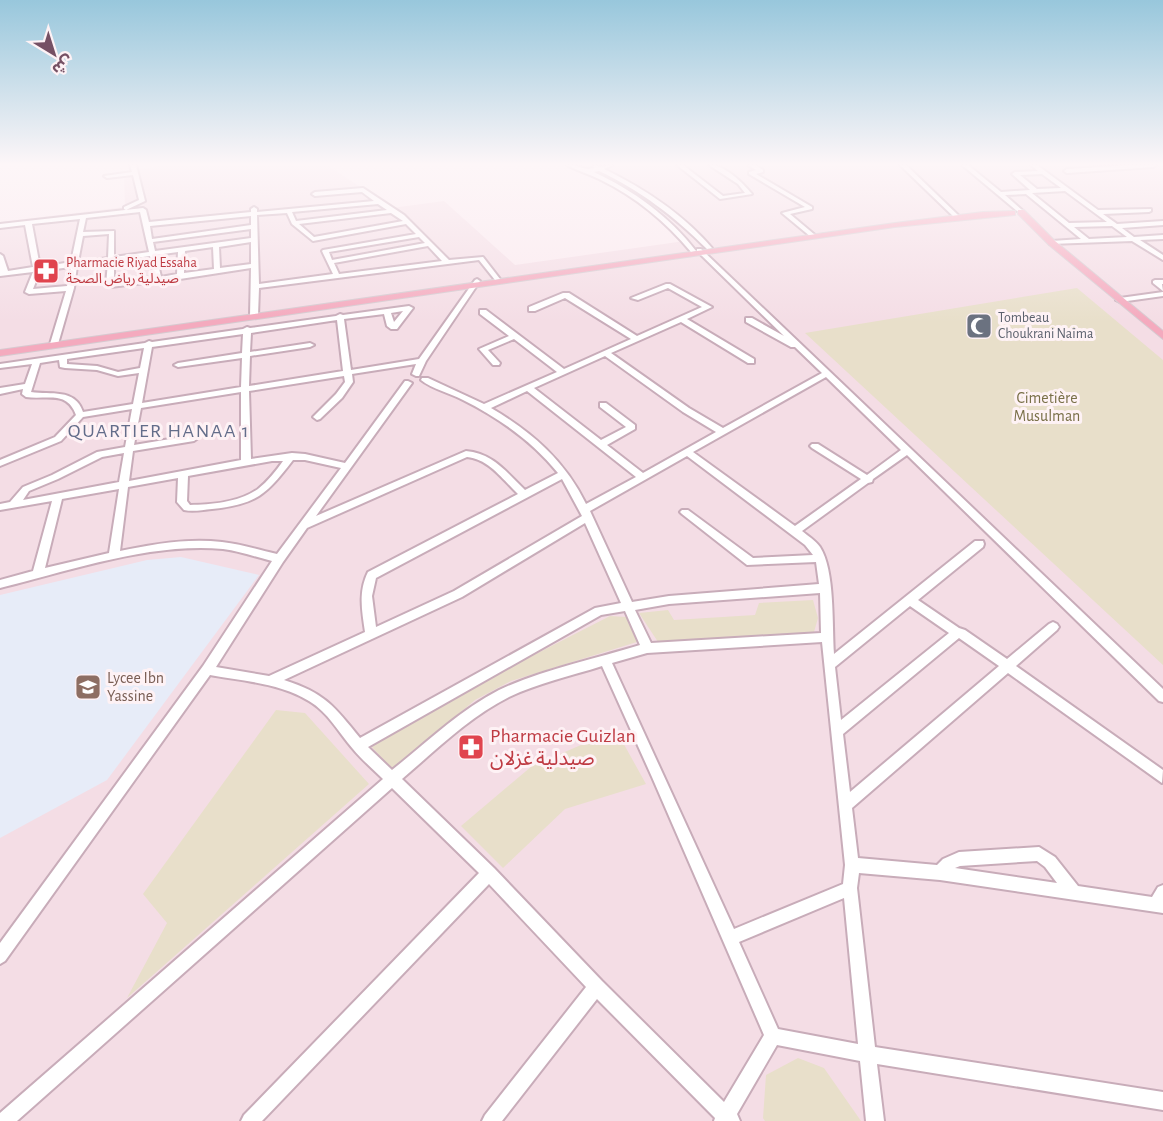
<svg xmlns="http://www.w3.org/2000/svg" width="1163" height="1121" font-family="'Alegreya Sans','Noto Sans Arabic',sans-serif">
<rect width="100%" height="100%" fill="#fbebf0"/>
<!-- residential -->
<path fill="#f4dde5" d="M166,165h161l65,43 52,-7 71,64 170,-24 -95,-76h573v956h-1163v-899l125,-15 -1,-35z"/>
<!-- education -->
<path fill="#e7ecf8" d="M181,557l78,18 -152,205 -107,58v-243l147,-35z"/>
<!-- green -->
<path fill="#e8dfca" d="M1077,288l86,72v305l-358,-332z
M813,600l5,18 -4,14 -156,10 -19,-29 29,-3 6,10 81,-5 4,-12z
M610,616l16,1 11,25 -126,39 -36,19 -82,70 -23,-25 55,-29 62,-37z
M276,710l29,3 64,71 -242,214 40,-75 -24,-29z
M616,730l30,54 -81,25 -62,59 -42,-42 71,-60z
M798,1058l26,10 37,53h-96l-2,-3 3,-43z"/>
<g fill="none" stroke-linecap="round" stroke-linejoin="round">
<defs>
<path id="minor" d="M130,165h6l9,36 -19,9 -2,-1v-2l15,-7 -6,-25 -26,3 -3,-2 28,-4z
M567,165c10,-1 18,6 27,3l-1,-1 3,-2 4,2 13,-2 -9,4c41,20 78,44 108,79l-5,1c-33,-33 -66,-58 -108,-78l-5,1c40,19 75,44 102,79l-5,1c-25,-30 -55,-55 -90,-72 -11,-6 -24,-9 -34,-15z
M677,165h6l40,31 22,-3 -7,-9 -29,-19c15,-1 34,18 43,29l-32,5z
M748,165h7l8,5v2l-7,2 56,33v2l-22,5 25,21v2h-4l-29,-24 23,-6 -56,-33v-2l7,-2z
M900,165h6l53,51v2h-4z
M962,165h6l33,27 29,-2 -18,-16 3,-2 23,-1 -7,-6h6l61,45 53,-1v2l-2,1 -46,2 14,10 46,-3v4l-41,3 12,9 29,-2v4l-23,1 23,15v5l-31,-19 -82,3 -1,-1 3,-2 29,-2 -55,-45 -21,1 17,15 -5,1zM1042,174l19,14 -24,1 -17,-14zM1065,191l42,31 -38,1 -37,-30zM1112,226l15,11 -38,2 -15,-12z
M1132,165h24l-3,2 -86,6 -3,-2 3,-2z
M363,188l41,27 45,45 34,-3 17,22 -5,1 -16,-20 -220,28 -1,28 -4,2 -4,-2 1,-48 -71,11 -70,8 -4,-2 2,-23 -31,4 -3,22 -16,56 -4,2 -4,-2 16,-53 -37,3 -4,-2 8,-20 -33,4v-22l3,2 5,15 25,-4 -8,-42 -25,3v-4l143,-16 3,2 3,12 102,-10v-3l3,-2 3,2v3l117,-11 -12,-9 -47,4 -3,-2 3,-2zM378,204l9,6 -91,11 -4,-9zM140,212l9,40 -35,5v-26l-31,1 3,-14zM287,213l5,11 21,17 93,-17 10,10 -93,16 -1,1 11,23 -74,10 -2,-69zM391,213l12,8 -89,16 -15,-13zM251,216v9l-99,14 -2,-13zM80,219l-9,43 -31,5 -8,-43zM251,229v9l-96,13 -2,-9zM109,234l-1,24 -30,4 5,-26zM419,237l6,6 -93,17 -3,-8zM251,242v22l-31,4 -1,-21zM428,246l14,15 -103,13 -5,-11zM213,247l1,22 -30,4 1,-22zM178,252l-1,22 -16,3 -5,-22zM150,256l4,21 -40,5v-21zM71,267l-4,19 -34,3 7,-18z
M697,249h4l462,440v13l-4,-1 -252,-246 -34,24 -1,3 -4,1 -66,48c6,5 13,9 18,16 15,23 12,78 14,107l141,-113h8l1,3 -1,3 -65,53 41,28 6,2 42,29 42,-35 4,-2 4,2 2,3 -2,3 -41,36 147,104 -1,13 -154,-110 -156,135 6,50 79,7 6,-6 16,-7 80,-5 16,10 23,29 74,11 6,-10 5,-2v28l-223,-33 -81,-7 -2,15 18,159 288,45v18l-286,-46 7,57h-18l-6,-60 -83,-16 -40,69 3,7h-26l1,-3 -118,-119 -95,122h-20l3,-6 101,-128 -97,-103 -227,237h-21l3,-6 235,-242 -87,-85 -375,333h-17v-8l383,-334c-10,-10 -21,-19 -30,-30 -14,-16 -25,-37 -44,-48 -29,-18 -67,-20 -99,-26l-205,286 -5,3v-21l203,-277 69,-105c-16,-4 -33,-10 -49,-12 -71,-7 -155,22 -223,39v-8l33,-9 19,-70 -52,9v-6l10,-2 13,-15 29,-12 45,-23 28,-5 7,-38 -49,8 -22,24 -61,25v-6l55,-23 21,-22c-9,-25 -29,-15 -50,-18l-4,-3 1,-5 -23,5v-6l25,-4 7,-20 -32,4v-4l145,-21 4,-2 3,1 91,-13 4,-2 3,1 86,-12 4,-2 3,1 66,-9 4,2 -16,21h-6l-4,-3 -3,-12 -40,5 7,51 68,-11 56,-79 2,-1 3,2 -54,80 -7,15h-3l-4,-2 4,-10 -64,10 1,8 -11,16 -22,21 -3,1 -4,-3 23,-23 9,-12 -1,-6 -95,15 2,68 41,-6 13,1 40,9 60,-82h3l4,2 -96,133 150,-65c27,2 41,22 59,39l33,-17c-26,-32 -59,-55 -95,-73 -13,-7 -31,-11 -42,-20l1,-2h6l56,26 73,-32 -43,-33 -26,11 12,13 -1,2h-6l-14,-16 30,-13 -29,-22v-4h6l78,59 67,-30 -66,-41 -30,13h-6v-4l34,-14h6l68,43 65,-29 -34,-19 -30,12 -7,-2 35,-14h4l42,23 -25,12 67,40v4h-6l-67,-41 -70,31 78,55 34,20 99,-55 -27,-26h-4l-45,-25v-4h6l32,18 -87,-85zM403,311l-9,11 -3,-9zM337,320l6,51 -94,15 1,-30 60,-9 4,-2 -4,-2 -60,9 1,-19zM243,334l-1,19 -64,10 -4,2 4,2 64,-9 -1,29 -99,16 10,-56zM144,348l-4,20 -22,4 -21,-6 -30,-2v-5zM605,356l78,56 33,20 -73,41 -36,-28 28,-16v-4l-29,-22h-6v4l26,20 -25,13 -67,-52zM59,360l1,7 5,1 32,2 21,6 21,-3 -6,31 -50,8c-8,-24 -32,-17 -52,-20l9,-29zM826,377l75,73 -34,25 -49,-31h-6l-2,2 2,2 49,31 -66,47 -102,-74zM527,391l109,86 -50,27c-21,-43 -54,-72 -95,-96zM241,392v68l-112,21 4,-30 61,-10 4,-3 -4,-3 -60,10 7,-37zM124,453l-5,29 -96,18 6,-9 29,-12 44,-22zM687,456l118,89 8,10 -60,3 -65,-48h-6l-2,2 2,2 65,51 69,-3 3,22 -150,12 -37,6 -42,-91zM467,457c22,2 36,23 51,37l-150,78c-10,20 -6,39 -3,60l-96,44 -53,-9 67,-105 24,-34zM293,460h12l36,8 -64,86c-18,-4 -36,-10 -55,-12 -34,-4 -69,2 -102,9l8,-64 50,-9 -1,24 7,8c9,2 18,0 28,-1 45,-5 54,-14 81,-49zM272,461h11c-7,10 -15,20 -25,28 -18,13 -47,16 -68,16l-3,-4 1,-25zM562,479l20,37 -128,75 -78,36 -4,-31 4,-18zM119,489l-10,64 -64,15 17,-69zM585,523l36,80 -26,5 -235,130c-26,-32 -35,-45 -76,-58l178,-83zM820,593l1,40 -170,10 -16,-33 34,-6zM910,606l39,27 -108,87 -6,-53zM625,611l15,34c-45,14 -99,25 -141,45 -39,20 -73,53 -107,80l-24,-23 233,-132zM959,638l40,28 -149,126 -7,-58zM822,642l23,223 -2,19 -109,45 -122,-266 35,-10zM602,666l50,111 112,258 -40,67 -122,-121 -108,-113 -92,-89c33,-28 67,-62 107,-82 29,-14 62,-21 93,-31zM1037,861l8,6 12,16 -102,-15 5,-2zM844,898l14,146 -80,-15 -39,-87z
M1155,280h8v4h-1l1,7 -10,-8v-2z
M1163,292v4l-43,6 -4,-2 4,-2z"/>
<path id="major" d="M1018,210h6l31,31 108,90v8l-114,-94 -31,-31z
M1012,211h3v4l-120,12 -895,129v-6l895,-127 88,-11z"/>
</defs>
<!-- minor casing -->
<use href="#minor" stroke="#c8acb9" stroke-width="4"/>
<!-- major casing -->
<use href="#major" stroke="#d6cad0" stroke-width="2"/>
<!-- minor -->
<use href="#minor" fill="#fff" fill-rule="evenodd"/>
<!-- major -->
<use href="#major" fill="#f4aabe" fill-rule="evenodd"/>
</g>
<!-- sky -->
<linearGradient id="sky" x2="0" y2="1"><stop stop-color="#98c7dc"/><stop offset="0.51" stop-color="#fdf6f8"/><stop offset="1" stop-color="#fdf6f8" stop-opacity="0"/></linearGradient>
<rect width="1163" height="322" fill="url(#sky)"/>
<!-- icons -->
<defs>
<symbol id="pharmacy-square" viewBox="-11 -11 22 22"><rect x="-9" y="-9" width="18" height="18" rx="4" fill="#e0444e" stroke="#fef2f5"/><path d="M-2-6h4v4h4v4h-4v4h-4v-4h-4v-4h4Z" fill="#fff"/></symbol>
<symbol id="mosque-square" viewBox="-11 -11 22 22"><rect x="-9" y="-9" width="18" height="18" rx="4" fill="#6b7280" stroke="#fef2f5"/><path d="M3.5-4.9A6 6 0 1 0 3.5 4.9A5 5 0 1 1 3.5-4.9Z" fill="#fff"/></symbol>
<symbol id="university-square" viewBox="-11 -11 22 22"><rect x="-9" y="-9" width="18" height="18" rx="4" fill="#8d6e63" stroke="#fef2f5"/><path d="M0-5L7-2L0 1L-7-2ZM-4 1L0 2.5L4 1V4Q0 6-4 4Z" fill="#fff"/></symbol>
</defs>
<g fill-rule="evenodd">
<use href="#pharmacy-square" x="31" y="256" width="30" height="30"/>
<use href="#mosque-square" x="964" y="311" width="30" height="30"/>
<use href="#university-square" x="73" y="672" width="30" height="30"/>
<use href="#pharmacy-square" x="456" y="732" width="30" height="30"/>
</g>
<g text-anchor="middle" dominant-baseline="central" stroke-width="6" stroke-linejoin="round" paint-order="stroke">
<!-- far-health labels -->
<g font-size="14" fill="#be3a42" stroke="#fef2f5" text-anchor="start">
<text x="66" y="263">Pharmacie Riyad Essaha<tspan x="66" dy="16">صيدلية رياض الصحة</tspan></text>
</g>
<!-- far-worship labels -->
<g font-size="14" fill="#5b616d" stroke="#fef2f5" text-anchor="start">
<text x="998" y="318">Tombeau<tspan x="998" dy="16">Choukrani Naïma</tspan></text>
</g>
<!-- park labels -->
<g font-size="16" fill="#797048" stroke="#fef2f5">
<text x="1047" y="398">Cimetière<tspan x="1047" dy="18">Musulman</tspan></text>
</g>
<!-- education labels -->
<g font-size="16" fill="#785e54" stroke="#fef2f5" text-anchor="start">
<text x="107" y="678">Lycee Ibn<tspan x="107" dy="18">Yassine</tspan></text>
</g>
<!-- quarter labels -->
<g font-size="20" letter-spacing="1.5" fill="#636d8a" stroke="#fef2f5">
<text x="159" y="431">QUARTIER HANAA 1</text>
</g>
<!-- near-health labels -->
<g font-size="20" fill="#be3a42" stroke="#fef2f5" text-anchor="start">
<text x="490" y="736">Pharmacie Guizlan<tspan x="490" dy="23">صيدلية غزلان</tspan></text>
</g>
</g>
<!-- north arrow -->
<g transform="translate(54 54) rotate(142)" stroke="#fef2f5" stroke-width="4.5" paint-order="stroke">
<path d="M0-4.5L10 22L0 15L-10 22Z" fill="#755064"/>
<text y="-9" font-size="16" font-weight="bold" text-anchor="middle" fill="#755064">ش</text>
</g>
</svg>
